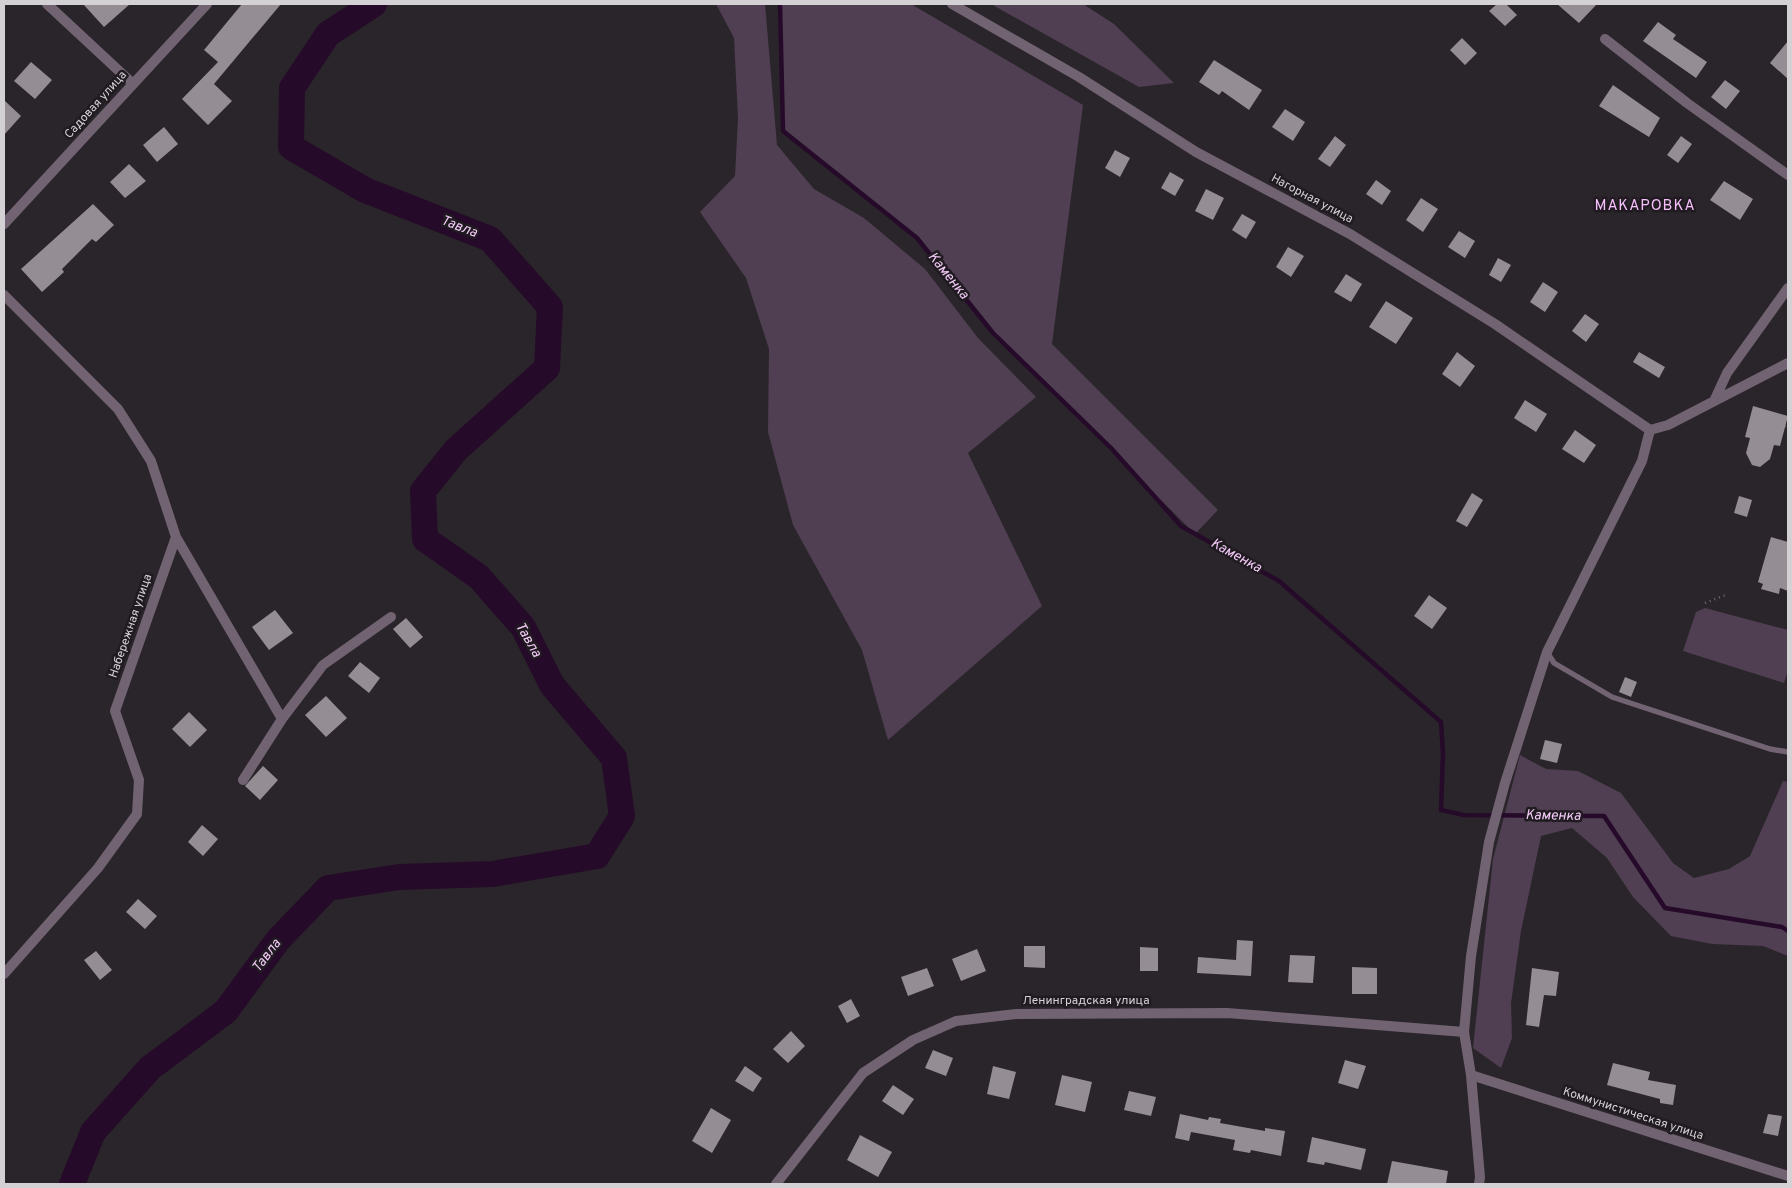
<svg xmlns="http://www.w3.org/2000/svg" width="1792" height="1188" font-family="Overpass,sans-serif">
<rect width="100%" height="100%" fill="#2a252a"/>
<!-- green -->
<path fill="#503e52" d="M716,4h49l12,141 37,44 50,29 61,51 53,69 58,59 -68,56 74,153 -154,134 -26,-90 -69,-125 -25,-93 1,-83 -23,-71 -46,-66 35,-36 3,-58 -4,-80z
M780,4h131l172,101 -31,239 166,166 -23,24 -202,-201 -76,-95 -134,-107z
M991,4h92l31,20 60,59 -35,4z
M1705,608l83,22v40l-4,13 -101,-32 13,-39z
M1520,755l26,14 32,2 43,22 52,70 21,15 35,-9 21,-13 33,-75 5,1v174l-25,-10 -51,-2 -41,-8 -38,-39 -26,-39 -35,-30 -31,8 -20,95 -10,72 1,35 -11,30 -28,-20 20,-189z"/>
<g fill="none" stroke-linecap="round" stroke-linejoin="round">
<!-- stream -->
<path stroke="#260a29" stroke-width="4.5" d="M780,4l3,127 134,107 76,95 118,115 70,78 98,55 162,141 2,31 -2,57 23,5 140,1 61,92 117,19 6,4"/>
<!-- river -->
<path stroke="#260a29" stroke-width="26" d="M72,1184l21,-52 57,-64 76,-57 52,-71 50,-52 71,-11 94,-3 104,-18 25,-40 -8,-58 -62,-73 -29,-58 -44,-50 -54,-38 -2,-48 33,-41 91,-82 3,-61 -60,-68 -125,-49 -74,-43 1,-59 36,-54 46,-30"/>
</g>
<!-- building -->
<path fill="#948d94" d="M83,4h47l-26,23z
M242,4h39l-67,80 18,17 -24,24 -26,-26 36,-37 -14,-12z
M1497,4h9l11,11 -12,11 -16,-15z
M1557,4h40l-18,19z
M1658,22l18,13 -3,4 34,23 -11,16 -53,-37z
M1462,38l15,15 -12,12 -15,-15z
M1788,41v38l-18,-16z
M1214,60l48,30 -13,20 -27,-19 -3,4 -20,-13z
M31,62l21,18 -17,19 -21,-18z
M1725,80l15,11 -14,18 -15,-12z
M1613,85l47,33 -11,19 -50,-31z
M4,100l17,16 -17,19z
M1285,109l20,13 -12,19 -21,-14z
M164,127l14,17 -21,18 -14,-17z
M1335,136l11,9 -16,22 -12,-8z
M1681,136l11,8 -14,19 -11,-8z
M1115,150l15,8 -10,19 -15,-9z
M129,164l17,17 -21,17 -15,-16z
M1170,172l14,8 -9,16 -14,-8z
M1376,180l15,11 -9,14 -16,-11z
M1724,181l29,18 -13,21 -30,-20z
M1206,189l18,9 -11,22 -18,-9z
M1421,198l17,11 -15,23 -17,-12z
M93,204l21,21 -18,17 -4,-3 -30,30 2,3 -22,20 -21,-23z
M1242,214l14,8 -10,17 -14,-9z
M1459,231l16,10 -10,17 -17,-11z
M1288,247l16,9 -13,21 -15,-10z
M1498,258l13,7 -10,17 -12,-7z
M1346,274l16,10 -11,18 -17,-10z
M1543,282l15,10 -13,20 -15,-10z
M1386,301l27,17 -17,26 -27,-17z
M1585,314l14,10 -13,18 -14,-11z
M1457,352l18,14 -15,21 -18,-13z
M1639,352l26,15 -6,11 -26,-16z
M1525,400l22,14 -11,18 -22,-14z
M1753,406l35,10 -8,30 -6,-1 -4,14 -10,8 -8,-2 -6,-12 4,-15 -5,-1z
M1575,430l21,15 -12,18 -22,-14z
M1472,493l11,7 -16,27 -11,-6z
M1739,496l13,4 -5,17 -13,-4z
M1771,537l17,5v49l-8,-3 -1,6 -18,-5 2,-5 -5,-2z
M1429,595l18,13 -15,21 -18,-13z
M275,610l18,23 -24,17 -17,-23z
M406,618l17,19 -13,11 -17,-19z
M360,662l20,16 -11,15 -21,-17z
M1625,677l12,5 -6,15 -12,-5z
M326,696l21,22 -21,19 -21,-22z
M189,712l18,18 -17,17 -18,-18z
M1545,740l17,4 -5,19 -17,-4z
M263,766l15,14 -18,20 -15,-14z
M202,825l16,14 -15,17 -15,-14z
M138,899l19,17 -12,13 -19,-17z
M1237,940l16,1 -2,35 -54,-3 1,-16 38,3z
M1024,946h21v22l-21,-1z
M1140,947l18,1v23h-18z
M977,949l9,22 -25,10 -9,-22z
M96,951l16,19 -12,10 -16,-20z
M1290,955l25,1 -2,27 -25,-1z
M1352,967l25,1v26h-25z
M927,968l7,18 -26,10 -7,-19z
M1532,968l27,4 -3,24 -12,-1 -5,32 -13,-2z
M851,999l9,17 -13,7 -9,-17z
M791,1031l14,15 -17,17 -15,-14z
M933,1050l20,8 -7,18 -21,-8z
M1345,1060l21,6 -8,23 -20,-6z
M1613,1063l37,9 -2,8 28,5 -3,20 -13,-2v-4l-53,-14z
M745,1066l17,12 -9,14 -18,-11z
M993,1066l23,6 -7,27 -22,-5z
M1062,1075l30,7 -7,30 -30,-7z
M893,1085l21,14 -11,16 -21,-14z
M1129,1091l27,6 -5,19 -27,-6z
M711,1108l20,12 -19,33 -20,-12z
M1180,1114l28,6 1,-3 12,2 -1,4 45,8v-3l20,3 -4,25 -30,-6 -1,3 -17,-3 2,-10 -44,-8 -2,9 -14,-3z
M1768,1114l14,2 -4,20 -15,-3z
M860,1135l32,17 -14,25 -31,-17z
M1312,1137l54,12 -5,21 -36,-8 -1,3 -17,-3z
M1392,1161l56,10 -2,13h-59z"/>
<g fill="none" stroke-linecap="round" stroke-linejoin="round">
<!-- path -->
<path stroke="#6e6a6e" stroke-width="2.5" stroke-dasharray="1 4" stroke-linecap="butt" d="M1785,426l3,1
M1705,603l23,-9"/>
<!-- lane -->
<path stroke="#716372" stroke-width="5.5" d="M1547,652l7,11 58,34 158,52 18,3"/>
<!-- street -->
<path stroke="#716372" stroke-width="10" d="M47,4l85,79
M952,4l127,73 117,75 154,82 145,90 155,106
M1605,39l82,64 101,72
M4,224l203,-220
M4,295l114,114 33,52 25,76 -61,174 24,69 -2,34 -39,54 -94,106
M1714,401l13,-28 61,-85
M1650,430l18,-5 120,-62
M176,537l106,182 -39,61
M282,719l41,-54 68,-48
M1471,1075l317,101
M776,1184l87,-111 50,-33 43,-19 60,-7 211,-1 237,19
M1479,1184l1,-7 -9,-102 -7,-43 7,-76 18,-114 16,-59 42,-131 95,-191 8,-31"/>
</g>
<g text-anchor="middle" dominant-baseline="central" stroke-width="5" stroke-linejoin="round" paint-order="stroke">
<!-- street labels -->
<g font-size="12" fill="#d4d1d4" stroke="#201b21">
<text transform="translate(96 105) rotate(-48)">Садовая улица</text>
<text transform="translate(1312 199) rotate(28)">Нагорная улица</text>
<text transform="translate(131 626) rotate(-71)">Набережная улица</text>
<text x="1086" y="1001">Ленинградская улица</text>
<text transform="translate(1633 1114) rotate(18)">Коммунистическая улица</text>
</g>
<!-- water labels -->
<g font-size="14" font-style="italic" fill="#f5cbf9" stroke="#201b21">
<text transform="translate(459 227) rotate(21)">Тавла</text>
<text transform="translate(948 276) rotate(51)">Каменка</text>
<text transform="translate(1236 556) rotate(29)">Каменка</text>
<text transform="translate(528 640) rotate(60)">Тавла</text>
<text transform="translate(1553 816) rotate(1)">Каменка</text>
<text transform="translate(267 956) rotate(-53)">Тавла</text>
</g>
<!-- quarter labels -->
<g font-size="15" letter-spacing="1" fill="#f8c1fd" stroke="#201b21">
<text x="1645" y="206">МАКАРОВКА</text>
</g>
</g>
<!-- border -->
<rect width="1792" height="1188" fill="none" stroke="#d4d1d4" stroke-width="10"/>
</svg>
